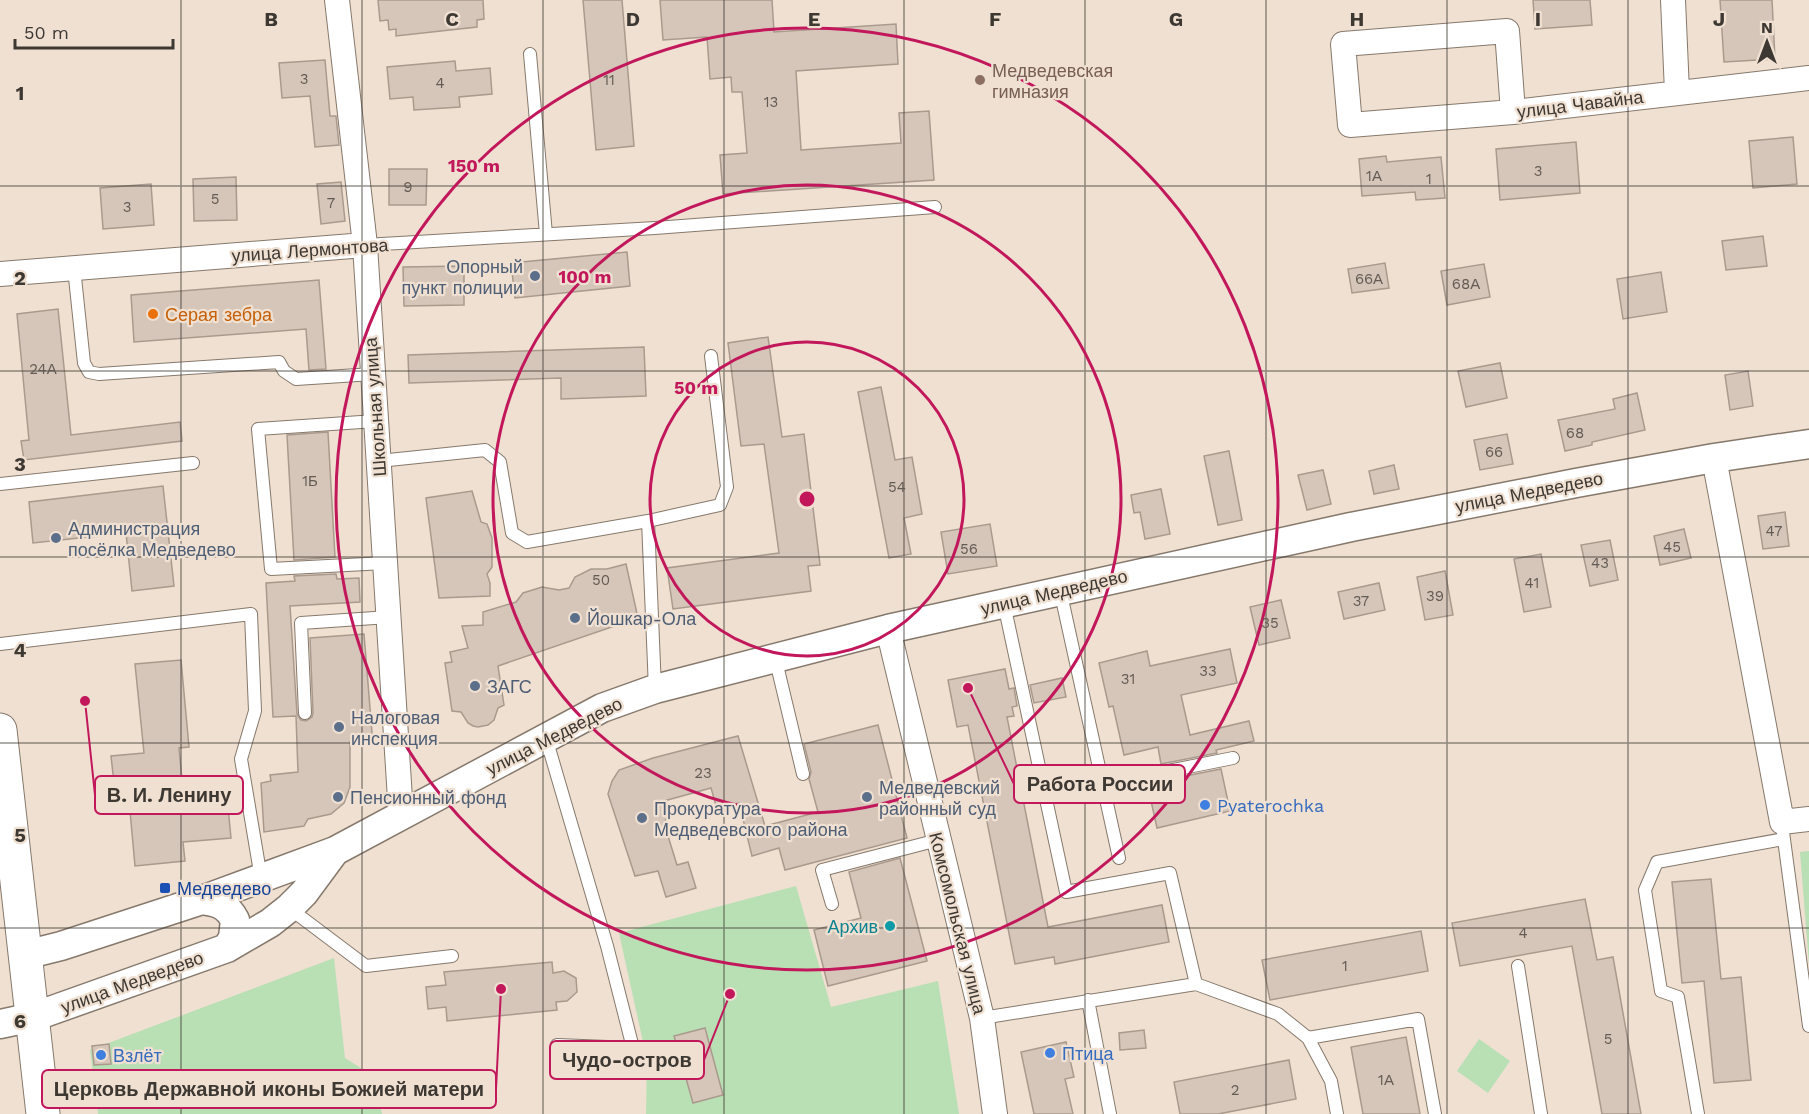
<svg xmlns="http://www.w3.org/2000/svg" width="1809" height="1114" font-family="'Work Sans',sans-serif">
<rect width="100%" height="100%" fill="#efe0d2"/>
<!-- green -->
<path fill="#b9dfb4" d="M1809,851v113l-9,-112z
M796,886l35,121 107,-26 21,133h-313l1,-54 -28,-127z
M334,958l11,100 27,17 10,39h-284l-8,-64z
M1479,1039l31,22 -22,32 -31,-22z"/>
<!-- building -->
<path fill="#d6c6b9" stroke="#a99a8d" stroke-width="1.5" d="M378,0h105l1,19 -7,1v7l-81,9v-7l-7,1 -1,-10 -8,1z
M583,0h39l12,146 -38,4z
M660,0h112l2,32 122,-8 2,40 -102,7 5,79 100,-7 -2,-30 30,-2 5,69 -211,14 -3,-39 27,-2 -5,-61h-10l-1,-15 -21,2 -3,-42 -44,3z
M1533,0h57l2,25 -57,4z
M1720,0h52l3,59 -51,3z
M325,60l5,56h6l3,29 -24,2 -5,-51 -28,2 -3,-35z
M455,61l1,10 34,-3 2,26 -33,3 1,10 -46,3 -1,-13 -23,2 -3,-32z
M1793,137l4,47 -44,4 -4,-47z
M1576,142l4,51 -80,7 -4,-51z
M1386,156l1,6 54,-5 4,41 -29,2 -1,-8 -53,4 -3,-37z
M389,169h38l-1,36h-37z
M236,177l1,43 -43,1 -1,-42z
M341,182l4,39 -24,3 -4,-40z
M151,184l3,41 -51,4 -3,-41z
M1763,236l4,30 -41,4 -4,-29z
M627,252l3,34 -115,12 -4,-35z
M1385,263l4,25 -37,5 -4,-24z
M1484,264l6,33 -43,8 -6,-34z
M464,266v39l-60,1 -1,-39z
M1661,272l6,40 -44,7 -6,-40z
M319,280l7,89 -17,1 -3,-41 -172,13 -3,-47z
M58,309l13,126 109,-13 2,19 -158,19 -3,-19 8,-1 -12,-126z
M768,337l14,100 22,-3 16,131 -12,1 3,25 -138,18 -6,-41 112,-15 -15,-109 -23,2 -13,-103z
M644,347l2,49 -85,3v-21l-152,5 -1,-28z
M1500,363l7,35 -41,9 -8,-36z
M1748,371l5,35 -23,4 -5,-35z
M881,387l14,73 17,-3 10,57 -18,4 7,36 -22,4 -31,-166z
M1637,393l8,37 -53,12v3l-27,6 -7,-31 57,-11 -2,-10z
M328,432l7,125 -41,3 -7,-125z
M1507,434l6,30 -33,6 -6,-30z
M1229,451l13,69 -24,5 -14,-69z
M1394,465l5,24 -25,5 -5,-23z
M1323,470l8,34 -24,6 -9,-35z
M163,486l11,100 -42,5 -6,-58 -93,10 -4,-41z
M1161,489l9,45 -25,5 -5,-27 -6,1 -3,-18z
M472,491l9,31 6,2 5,14v29l-5,7 3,9v13l-51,2 -13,-100z
M1785,512l4,34 -26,3 -5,-33z
M990,524l7,42 -49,8 -7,-42z
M1684,529l7,29 -31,7 -6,-29z
M1610,540l8,40 -28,6 -9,-41z
M1541,554l10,53 -27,5 -10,-53z
M626,564l12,54 -140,48 6,39 -6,3 -4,12 -6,5 -10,2 -5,-1 -5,-3 -7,-11 -9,-1 -7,-48 7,-1 -2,-10 18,-4 -6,-22 21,-1v-13l33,-10 7,-9 19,-6 17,3 10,-2 6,-11 16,-8h16z
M1445,571l8,44 -28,5 -8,-43z
M336,574l1,5 22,-1 1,24 -70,4 7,108 4,6 5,1 6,-4 1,-4 -3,-75 54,-4 8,99 -11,8 -11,1v45l-6,16 -13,11 -23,5 -4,7 -40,6 -3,-49 10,-2 -1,-6 28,-3 -2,-56 -23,1 -7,-134 29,-2 -1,-5z
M1379,583l6,27 -41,9 -6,-27z
M1281,600l9,38 -31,7 -9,-38z
M1230,649l7,34 -56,12 9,40 59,-14 5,20 -38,9 1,3 -56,11 -3,-17 -34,8 -11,-49 -4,1 -10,-44 48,-12 3,15z
M181,660l8,87 -10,1 5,53 43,-4 4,41 -48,4 2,19 -50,5 -6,-66 -13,1 -5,-45 33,-3 -9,-89z
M1005,669l4,20 5,-1 3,18 -5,1 2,9 -7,1 41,210 114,-22 7,37 -114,22 -1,-7 -39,7 -47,-239 -11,2 -9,-47z
M1062,678l4,19 -32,6 -4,-18z
M878,725l29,113 -122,32 -6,-22 -27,8 -13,-53 -22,6 -6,-21 -47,13 6,11 -6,11 13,42 11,-3 8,26 -30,9 -8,-26 -23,5 -27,-82 4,-13 7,-11 34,-12 85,-22 27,90 53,-14 -9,-33 2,-7 -7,-28z
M1221,769l9,42 -73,17 -9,-41 18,-4 -1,-3z
M900,858l27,103 -99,25 -14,-56 47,-12 -12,-46z
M1711,879l10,100 20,-2 10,103 -37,3 -10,-102 -22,2 -10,-101z
M1585,899l12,61 16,-3 28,157h-39l-30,-168 -112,20 -8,-43z
M1421,931l7,40 -158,29 -8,-40z
M552,962l1,11 11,-2 12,7 1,14 -10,9 -11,1 1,8 -110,11 -1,-14 -18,2 -2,-22 20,-2 -2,-13z
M705,1028l18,67 -30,8 -19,-67z
M1144,1030l2,18 -26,2 -1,-17z
M1406,1037l14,77h-57l-12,-67z
M1066,1042l8,35 -9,2 8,35h-39l-13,-62z
M109,1044l2,20 -17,1 -2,-19z
M1289,1060l7,39 -78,15h-38l-6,-32z"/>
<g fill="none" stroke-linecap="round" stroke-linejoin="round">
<defs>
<path id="service" d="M530,54l16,180
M365,245l290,-17 280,-21
M74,268l10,95 5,9 10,2 180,-12 5,9 12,8 77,-5
M376,421l-118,8 13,140 114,-6
M379,461l106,-11 15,12 12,71 15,9 121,-21 72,-16 7,-18 -16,-131
M0,484l193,-21
M648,521l7,168
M1060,590l59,268
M1004,604l62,288 104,-19 26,111
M0,644l251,-30 4,97 -14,48 20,119
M775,657l28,117
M305,713l-4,-90 88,-6
M546,738l61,208 26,102 -76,-3
M1103,784l130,-26
M1783,832l26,194
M832,904l-10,-34 116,-30
M289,908l77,58 86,-10
M1518,966l23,148
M1088,1000l22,114
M982,1018l214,-34 82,30 30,24 23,43 6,33
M1308,1038l110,-19 17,95
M1698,1114l-20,-117 -17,-6 -16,-101 12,-28 127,-23"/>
<path id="minor" d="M337,0l28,245 36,570
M1673,0l4,92
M1513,112l-6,-81 -164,13 7,81 163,-13 296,-34
M0,274l365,-29
M1714,458l68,364 27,-3
M888,629l94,389 13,96"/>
<path id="tertiary" d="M202,900c16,2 25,5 33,20l-2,18 -6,10
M25,955l36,-9 141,-46 133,-49 267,-143 53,-19 233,-60 463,-102 225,-44 138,-25 95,-14
M0,1024l33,-7 194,-69 43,-25 19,-15 15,-15 31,-42"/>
<path id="secondary" d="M0,730l43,384"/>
</defs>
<!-- service casing -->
<use href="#service" stroke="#86796c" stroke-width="14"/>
<!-- minor casing -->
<use href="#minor" stroke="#86796c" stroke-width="26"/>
<!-- tertiary casing -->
<use href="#tertiary" stroke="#86796c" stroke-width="31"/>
<!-- secondary casing -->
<use href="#secondary" stroke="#86796c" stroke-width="35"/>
<!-- service -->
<use href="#service" stroke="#fff" stroke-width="12"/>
<!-- minor -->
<use href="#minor" stroke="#fff" stroke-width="24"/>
<!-- tertiary -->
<use href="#tertiary" stroke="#fff" stroke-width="28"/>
<!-- secondary -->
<use href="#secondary" stroke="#fff" stroke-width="33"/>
</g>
<!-- grid -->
<path fill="none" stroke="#3e3832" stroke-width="1.5" stroke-opacity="0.55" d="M181,0v1114M362,0v1114M543,0v1114M724,0v1114M904,0v1114M1085,0v1114M1266,0v1114M1447,0v1114M1628,0v1114M0,186h1809M0,371h1809M0,557h1809M0,743h1809M0,928h1809"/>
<!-- distance rings -->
<g fill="none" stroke="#c2185b" stroke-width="3">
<circle cx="807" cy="499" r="157"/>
<circle cx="807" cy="499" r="314"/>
<circle cx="807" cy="499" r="471"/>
</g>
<!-- markers -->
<circle fill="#8d6e63" stroke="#efe0d2" stroke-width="2" cx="980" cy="80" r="6"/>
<g fill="#5c6f8a" stroke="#efe0d2" stroke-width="2">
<circle cx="535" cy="276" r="6"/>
<circle cx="56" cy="538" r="6"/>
<circle cx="575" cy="618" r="6"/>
<circle cx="475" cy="686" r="6"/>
<circle cx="339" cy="727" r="6"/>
<circle cx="338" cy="797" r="6"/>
<circle cx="867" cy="797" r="6"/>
<circle cx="642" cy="818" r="6"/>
</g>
<circle fill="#e8710a" stroke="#efe0d2" stroke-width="2" cx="153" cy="314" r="6"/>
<g fill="#3f7fe0" stroke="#efe0d2" stroke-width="2">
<circle cx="1205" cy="805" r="6"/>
<circle cx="1050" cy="1053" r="6"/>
<circle cx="101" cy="1055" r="6"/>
</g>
<rect fill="#1a4fb4" stroke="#efe0d2" stroke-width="2" x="159" y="882" width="12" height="12" rx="3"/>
<circle fill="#0f9aa8" stroke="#efe0d2" stroke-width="2" cx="890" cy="926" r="6"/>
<g text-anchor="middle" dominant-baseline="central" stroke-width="4.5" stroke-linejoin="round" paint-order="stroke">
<!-- number labels -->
<g font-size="15" fill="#645c54">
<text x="304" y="79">3</text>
<text x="609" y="80">11</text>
<text x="440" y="83">4</text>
<text x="771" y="102">13</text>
<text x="1538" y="171">3</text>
<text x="1374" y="176">1А</text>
<text x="1429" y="179">1</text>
<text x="408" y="187">9</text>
<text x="215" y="199">5</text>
<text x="331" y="203">7</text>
<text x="127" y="207">3</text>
<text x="1369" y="279">66А</text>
<text x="1466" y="284">68А</text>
<text x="43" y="369">24А</text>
<text x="1575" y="433">68</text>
<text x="1494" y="452">66</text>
<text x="310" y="481">1Б</text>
<text x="897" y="487">54</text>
<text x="1774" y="531">47</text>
<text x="1672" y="547">45</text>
<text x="969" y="549">56</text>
<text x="1600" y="563">43</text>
<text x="601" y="580">50</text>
<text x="1532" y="583">41</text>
<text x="1435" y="596">39</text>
<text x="1361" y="601">37</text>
<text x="1270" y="623">35</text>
<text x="1208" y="671">33</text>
<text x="1128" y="679">31</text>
<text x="703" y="773">23</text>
<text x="1523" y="933">4</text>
<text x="1345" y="966">1</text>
<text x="1608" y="1039">5</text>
<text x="1386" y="1080">1А</text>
<text x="1235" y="1090">2</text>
</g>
<!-- education labels -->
<g font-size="18" fill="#785e54" stroke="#efe0d2" text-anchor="start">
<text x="992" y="70">Медведевская<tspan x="992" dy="21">гимназия</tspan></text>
</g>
<!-- street labels -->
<g font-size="18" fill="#3e3832" stroke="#efe0d2">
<text transform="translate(1580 104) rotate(-7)">улица Чавайна</text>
<text transform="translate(310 250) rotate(-4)">улица Лермонтова</text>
<text transform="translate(375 407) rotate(-94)">Школьная улица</text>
<text transform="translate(1529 492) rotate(-11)">улица Медведево</text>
<text transform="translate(1054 592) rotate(-13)">улица Медведево</text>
<text transform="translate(554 736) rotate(-27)">улица Медведево</text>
<text transform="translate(958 923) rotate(76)">Комсомольская улица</text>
<text transform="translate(132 982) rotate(-20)">улица Медведево</text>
</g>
<!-- service labels -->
<g font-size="18" fill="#4e5e75" stroke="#efe0d2" text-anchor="start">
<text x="523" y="266" text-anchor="end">Опорный<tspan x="523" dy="21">пункт полиции</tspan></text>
<text x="68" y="528">Администрация<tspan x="68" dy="21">посёлка Медведево</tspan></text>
<text x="587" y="618">Йошкар-Ола</text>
<text x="487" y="686">ЗАГС</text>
<text x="351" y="717">Налоговая<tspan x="351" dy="21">инспекция</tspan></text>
<text x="879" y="787">Медведевский<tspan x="879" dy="21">районный суд</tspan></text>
<text x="350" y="797">Пенсионный фонд</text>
<text x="654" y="808">Прокуратура<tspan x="654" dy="21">Медведевского района</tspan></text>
</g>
<!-- food labels -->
<g font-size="18" fill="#c56008" stroke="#efe0d2" text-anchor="start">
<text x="165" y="314">Серая зебра</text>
</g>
<!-- shop labels -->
<g font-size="18" fill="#366cbe" stroke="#efe0d2" text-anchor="start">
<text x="1217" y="805">Pyaterochka</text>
<text x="1062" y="1053">Птица</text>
<text x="113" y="1055">Взлёт</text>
</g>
<!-- transit labels -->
<g font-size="18" fill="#164399" stroke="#efe0d2" text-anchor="start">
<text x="177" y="888">Медведево</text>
</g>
<!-- culture labels -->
<g font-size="18" fill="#0d838f" stroke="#efe0d2" text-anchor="end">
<text x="878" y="926">Архив</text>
</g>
</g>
<g font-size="20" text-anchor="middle" font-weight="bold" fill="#3e3832" stroke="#efe0d2" stroke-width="4.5" stroke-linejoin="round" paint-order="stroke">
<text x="271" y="26">B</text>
<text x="452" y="26">C</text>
<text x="633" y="26">D</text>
<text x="814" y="26">E</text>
<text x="995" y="26">F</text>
<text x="1176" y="26">G</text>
<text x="1357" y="26">H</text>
<text x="1538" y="26">I</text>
<text x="1719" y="26">J</text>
<text x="20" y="100">1</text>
<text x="20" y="285">2</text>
<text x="20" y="471">3</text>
<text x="20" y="657">4</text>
<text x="20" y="842">5</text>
<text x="20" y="1028">6</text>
</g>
<circle cx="807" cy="499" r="9" fill="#c2185b" stroke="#efe0d2" stroke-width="3"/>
<g font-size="18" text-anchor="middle" font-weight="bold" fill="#c2185b" stroke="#efe0d2" stroke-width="4.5" stroke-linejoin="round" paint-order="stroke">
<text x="474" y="172">150 m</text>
<text x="585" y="283">100 m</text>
<text x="696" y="394">50 m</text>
</g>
<!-- callouts -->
<path fill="none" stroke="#c2185b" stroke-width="2" d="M968 688L1014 784M85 701L95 795M730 994L704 1060M501 989L496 1089"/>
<g fill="#c2185b" stroke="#efe0d2" stroke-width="2">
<circle cx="968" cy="688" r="6"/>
<circle cx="85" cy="701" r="6"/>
<circle cx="730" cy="994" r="6"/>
<circle cx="501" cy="989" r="6"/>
</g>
<g fill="#efe0d2" stroke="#c2185b" stroke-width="2">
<rect x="1014" y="765" width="171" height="38" rx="6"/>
<rect x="95" y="776" width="148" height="38" rx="6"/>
<rect x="550" y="1041" width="154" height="38" rx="6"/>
<rect x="42" y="1070" width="454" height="38" rx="6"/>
</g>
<g font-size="20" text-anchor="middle" font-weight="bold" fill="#3e3832">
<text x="1100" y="791">Работа России</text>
<text x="169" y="802">В. И. Ленину</text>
<text x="627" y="1067">Чудо-остров</text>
<text x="269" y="1096">Церковь Державной иконы Божией матери</text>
</g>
<!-- north arrow -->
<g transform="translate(1767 42)" stroke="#efe0d2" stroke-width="4.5" paint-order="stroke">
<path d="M0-4.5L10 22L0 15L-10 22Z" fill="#3e3832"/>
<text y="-9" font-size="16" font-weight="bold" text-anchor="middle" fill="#3e3832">N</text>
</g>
<!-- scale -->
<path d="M15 39v9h158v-9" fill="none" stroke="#3e3832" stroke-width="3"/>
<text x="24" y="39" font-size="18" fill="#3e3832" stroke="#efe0d2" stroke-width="4.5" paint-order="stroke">50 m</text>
</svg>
